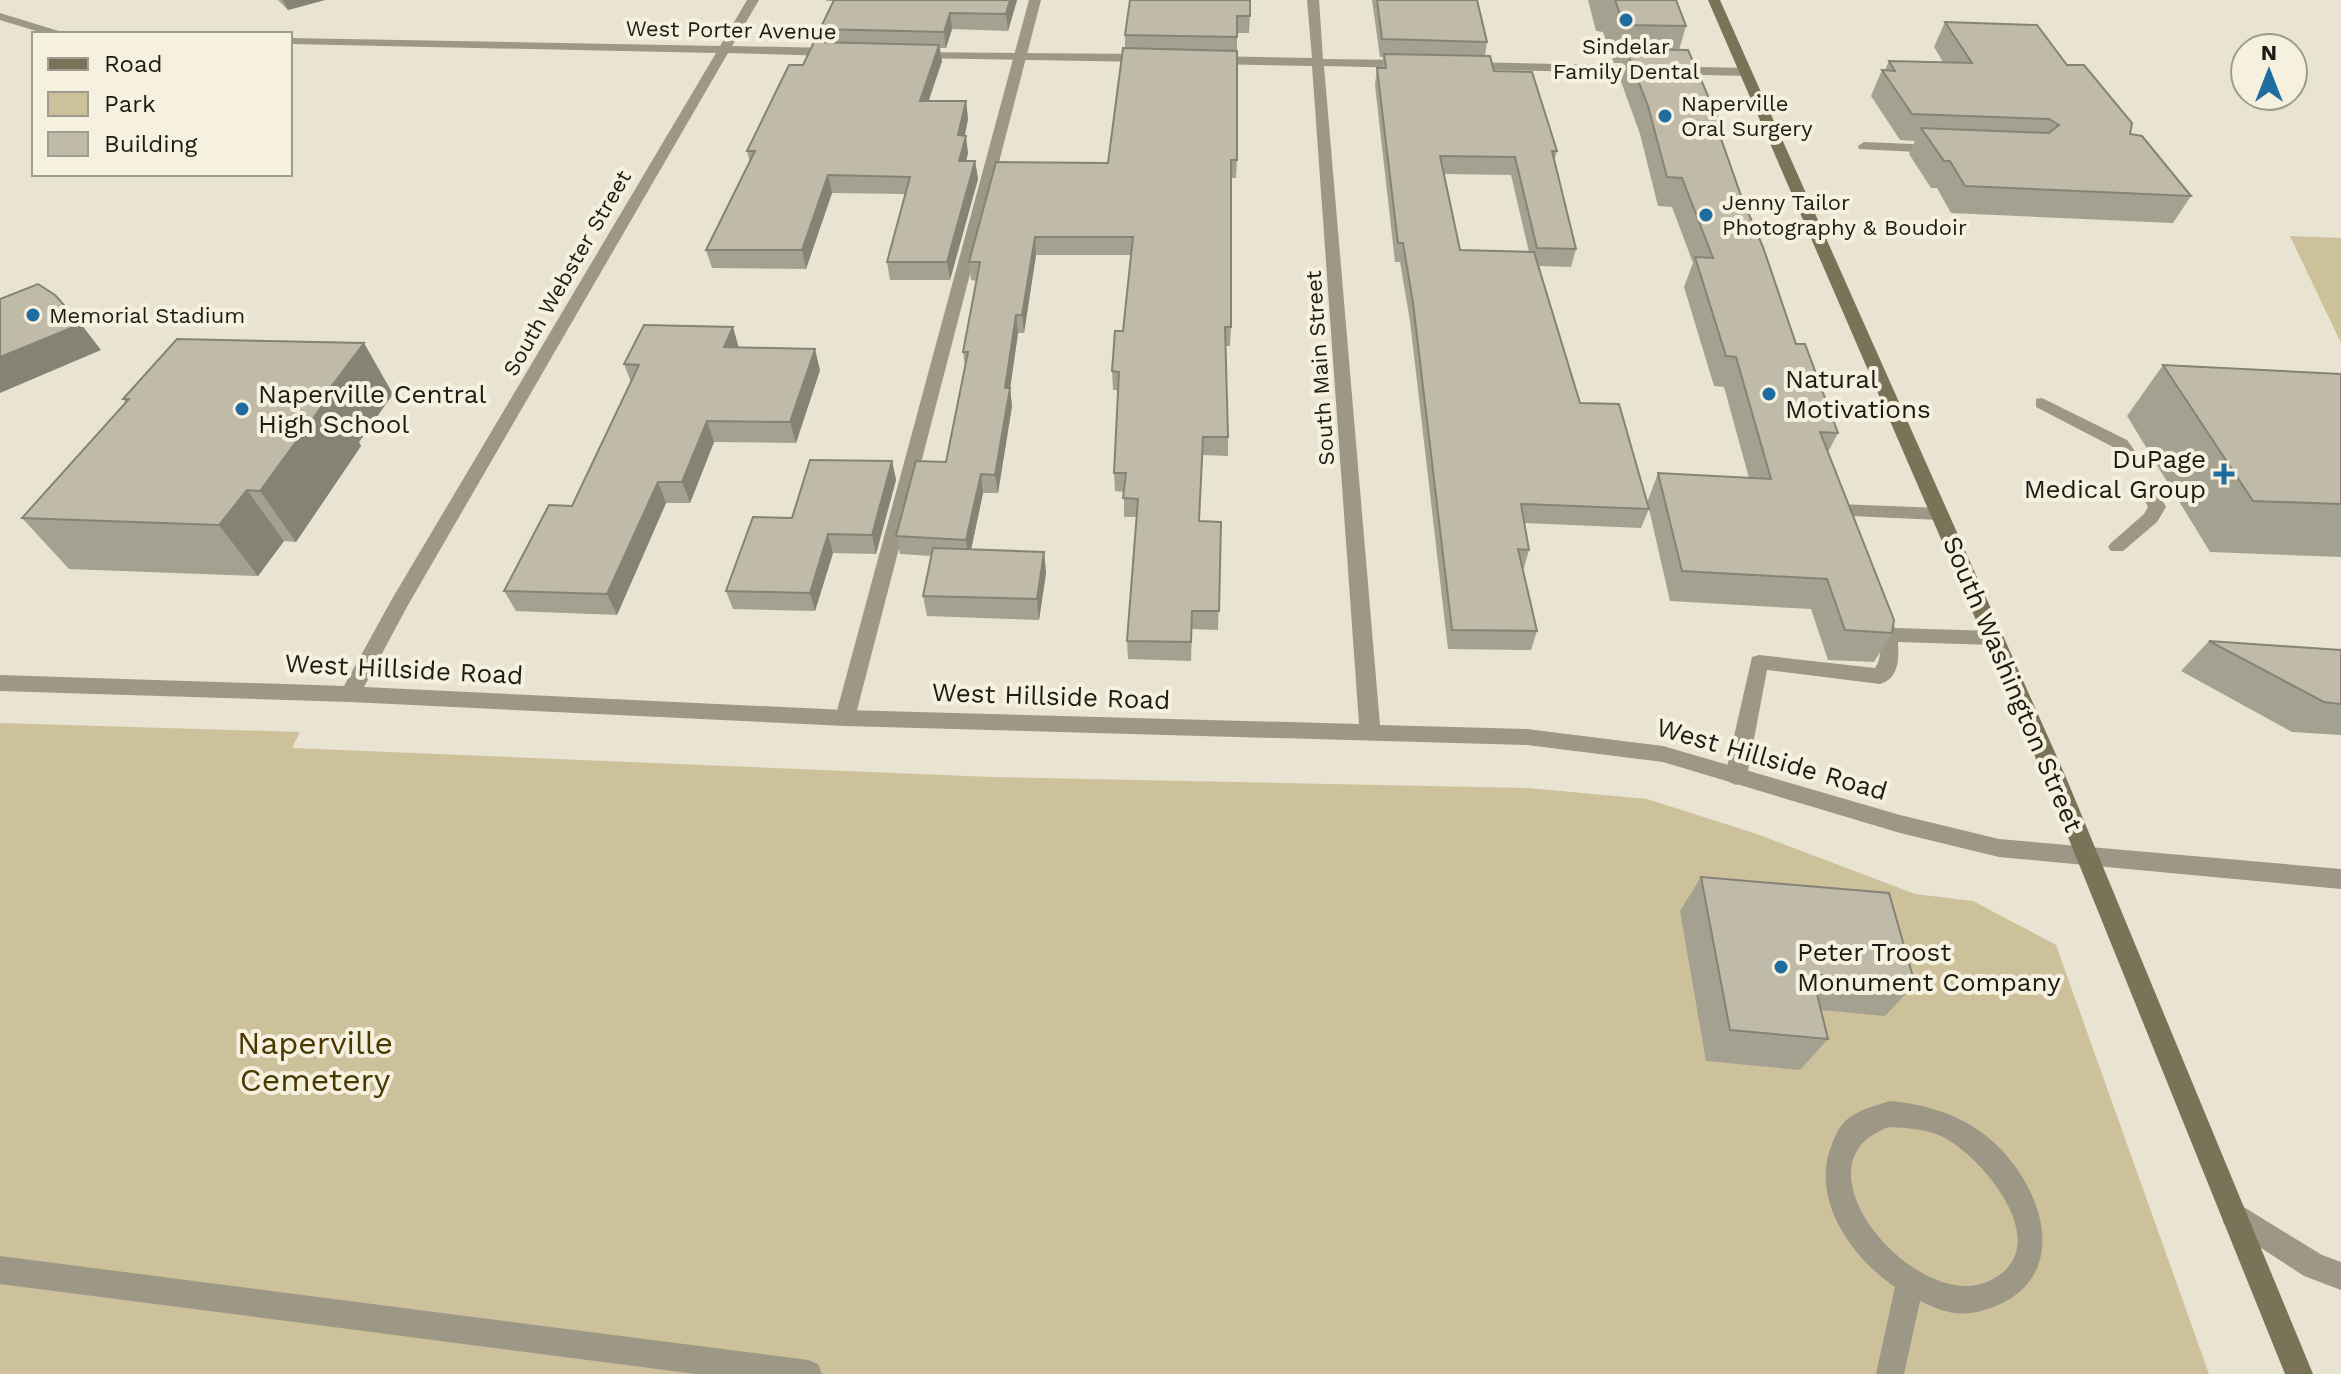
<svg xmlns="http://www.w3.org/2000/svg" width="2341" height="1374" font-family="'Work Sans',sans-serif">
<rect width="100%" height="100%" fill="#e9e3d1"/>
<!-- green -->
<path fill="#cdc19b" d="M2290,236l51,2v105z
M0,723l300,9 -8,16 699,29 537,11 119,11 110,35 158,60 58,7 83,44 153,429h-2209z"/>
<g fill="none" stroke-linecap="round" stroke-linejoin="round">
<!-- service -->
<path fill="#9d9785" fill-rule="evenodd" d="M1029,0h12l-186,718 -3,6h-14l-3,-6z
M1864,142l72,3 6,4 -6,4 -77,-4 -1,-3z
M2042,398l85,42 12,17 -3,4h-12l-9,-13 -79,-41v-8z
M2150,487l6,2 10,18 -9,15 -34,29h-12l-3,-4 3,-4 33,-29 4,-7 -7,-14z
M1838,504l102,4 9,6 -9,6 -90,-4 2,6 -9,6 -6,-2 -8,-16z
M1880,608l7,2 8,18 99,3 10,7 -10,7 -96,-3c1,17 1,36 -18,42l-113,-14 -20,106 -4,6 -7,3 -7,-3 -4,-6 27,-119 7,-2 116,13c11,-15 1,-38 -5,-53z
M1889,1101c34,3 64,11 92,31 55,39 98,139 15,174 -15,6 -30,10 -47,6 -10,-2 -20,-7 -29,-11l-16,73h-28l19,-87c-43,-29 -86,-89 -63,-143 4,-10 8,-20 17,-26 11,-9 27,-12 40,-17zM1889,1127c18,1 38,2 54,10 41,21 116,111 46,144 -72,34 -203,-118 -100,-154z
M2234,1201l88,54 19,7v28l-37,-14 -80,-52 -3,-10 3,-10z
M0,1256l808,104 10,4 4,10h-126l-696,-90z"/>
<!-- minor -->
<path fill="#9d9785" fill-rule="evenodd" d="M747,0h12l-27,46 102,2 6,4 -6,4 -106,-3 -320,552 -44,82 481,23 514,14 -47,-658 -102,-2 -6,-4 6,-4 102,2 -5,-58h12l4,59 87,1 6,4 -6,4 -86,-2 56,659 147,4 136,17 237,69 99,24 342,30v20l-342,-32 -99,-24 -237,-71 -136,-17 -682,-19 -495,-24 -350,-11v-16l344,11 48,-87 324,-546 -426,-9v-6l430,8z
M0,13l62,19 2,2h-18l-46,-14z
M910,52l236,2 6,4 -6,4 -232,-4 -6,-4z
M1462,62l284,6 6,4 -6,4 -280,-7 -4,-1z"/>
<!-- secondary -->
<path fill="#7b7358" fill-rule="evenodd" d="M1708,0h12l345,775 248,599h-28l-242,-599z"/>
</g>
<!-- wall -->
<path fill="#a5a191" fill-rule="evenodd" d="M278,0h47l-37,10z
M826,0h191l-9,31 -56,-2 -6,19h-6l2,13 -14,40h38l2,18 -3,17 3,17 -2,8h9l3,18 -28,101h-60l-3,-18 18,-68 -73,-1 -26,76 -94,-1 -6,-18 44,-88 -3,-11 56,-86 20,-23 -3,-13 13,-28h-7z
M1130,0l120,16 -1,17h-12v127l-1,18h-5v149l-1,19h-5l3,91v19l-25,-1 -4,66 22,1 -3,108 -26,-1 -1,32 -63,-2 -1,-18 10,-124h-13v-25l-9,-1 -1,-18 4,-83h-5l-1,-19 11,-40 8,-76h-95l-12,78h-6l-8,56 2,17 -14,87h-15l-12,57 73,2 2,21 -7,47 -112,-4 -4,-20 9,-40 -32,-2 -4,-18 50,-74 19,-96 -2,-14 14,-71 -6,-1 -2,-18 139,-99 17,-115v-13z
M1372,0h105l10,42 -2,14 9,15 63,80 -3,11 22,87 -5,18 -32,-1 41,137 67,100 11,-30 91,5 -25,-91 -10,-1 -30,-99 9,-24 -21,-56 -14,-1 -18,-72 -21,-58 4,-13h-9l-11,-31 -7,-1 -8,-31h88l10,26 -7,24 43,78 -2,7 76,209 42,89 -10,19 64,181 -18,29 -46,-2 -17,-51 -141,-8 -21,-92 -8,19 -117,-5 5,27 -5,18h-2l15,63 -6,19 -83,-1 -38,-328 -10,-59h-5l-20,-177 2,-17h5l1,-11h-3zM1444,174l67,1 18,77 -69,-2z
M1945,22l122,43 63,69 61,62 -18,27 -222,-10 -14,-25h-6l-22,-34 6,-13 -15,-1 -29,-44 11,-26h3l4,-9 54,1 -9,-15z
M739,348l81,22 -24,73 -82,-1 -24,61h-24l-49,112 -101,-4 -12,-20 68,-85 59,-124 -7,-18z
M2163,365l178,9v183l-131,-5 -83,-136z
M393,394l-34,48 2,4 -65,96 -12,-1 -26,35 -189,-7 -47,-51 104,-115 -3,-4z
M892,461l4,19 -20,74 -43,-1 -18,58 -82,-2 -7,-18 66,-73z
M2209,641l132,9v85l-49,-3 -111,-61z
M1701,877l214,107 -30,32 -64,-6 7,29 -28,31 -94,-9 -26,-150z"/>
<!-- shaded-wall -->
<path fill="#868376" d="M283,0h42l-37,10z
M1010,0h7l-9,31 -2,-17z
M950,13l2,16 -6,19 -2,-16z
M939,45l3,16 -19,57 -3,-17z
M966,101l2,18 -7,34 -3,-18z
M966,136l2,17 -7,26 -2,-18z
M975,161l3,18 -28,101 -3,-18z
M828,175l4,18 -26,76 -4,-19z
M1035,237l1,18 -12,78 -2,-18z
M1016,315l2,18 -8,56 2,17 -14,87 -3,-18 10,-87z
M81,324l20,26 -101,43v-36z
M733,327l6,21 -15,-1z
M364,343l29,51 -34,48 2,4 -65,96 -36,-51 65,-96z
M815,349l5,21 -24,73 -6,-21z
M707,421l7,21 -24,61 -8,-21z
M892,461l4,19 -20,74 -4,-19z
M981,474l2,19 -14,66 -3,-19z
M658,482l8,21 -49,112 -10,-21z
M247,490l37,51 -26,35 -39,-51z
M828,534l5,19 -18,58 -5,-18z
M1044,552l2,21 -7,47 -2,-21z"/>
<!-- building -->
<path fill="#c0bba9" stroke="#868376" stroke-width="2" d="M834,0h176l-4,14 -56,-1 -6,19 -124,-3z
M1130,0h120v16h-13v21l-112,-2z
M1377,0h100l10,42 -105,-3z
M1615,0h61l10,26 -62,-1z
M1945,22l92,3 30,40h17l48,58 -2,11 12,2 49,60 -226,-10 -15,-25h-6l-23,-33 128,5 10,-8 -10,-6 -137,-5 -30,-44 13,1 -6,-10 83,2z
M814,42l125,3 -19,56h46l-8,34 8,1 -7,25h16l-28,101h-60l23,-85 -82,-2 -26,75h-96l49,-99h-8l42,-86h14z
M1123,48l114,3v109h-6v167h-6l3,110h-25l-4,84 22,1 -2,89h-27l-1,31 -64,-1 11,-142 -15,-1 3,-25h-12l5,-101 -7,-1 3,-40h8l10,-94h-98l-13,78h-6l-11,73h5l-15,87 -14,-1 -15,66 -70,-4 20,-75 30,1 22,-110h-5l17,-90h-11l27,-100 112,1z
M1626,49l62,1 34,78 -5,-1 24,69 22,51 33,97h9l33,89 -18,-1 74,188 -2,13 -47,-3 -18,-51 -145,-8 -24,-98 113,6 -35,-122 -10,-1 -31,-99 18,1 -31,-80 -15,-1 -19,-71z
M1384,54l106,2 4,15 38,1 25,79h-5l24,98 -39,-1 -22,-91 -75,-1 20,94 74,2 46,151 39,1 30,105 -128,-5 8,46 -11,-1 19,82 -85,-1 -39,-327 -10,-60h-5l-21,-175h9z
M38,284l17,11 26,29 -81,33v-58z
M644,325l89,2 -9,20 91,2 -25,73 -83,-1 -25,61h-24l-51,112 -103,-3 45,-86 23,1 67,-141 -15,-1z
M177,339l187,4 -39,52h5l-70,96 -13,-1 -28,35 -197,-7 107,-119h-6z
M2163,365l178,9v130l-88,-3z
M810,460l82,1 -20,74 -44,-1 -18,59 -84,-2 27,-74 39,1z
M933,548l111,4 -7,47 -114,-3z
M2209,641l132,9v54l-17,-2z
M1701,877l188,16 26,91 -103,-10 16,65 -98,-9z"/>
<!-- markers -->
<g fill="#1f6d9f" stroke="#f6f0de" stroke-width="3">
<circle cx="1626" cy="20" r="8"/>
<circle cx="1665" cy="116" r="8"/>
<circle cx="1706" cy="215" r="8"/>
<circle cx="33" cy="315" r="8"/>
<circle cx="1769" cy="394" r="8"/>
<circle cx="242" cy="409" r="8"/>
<path d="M2220 462h8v8h8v8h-8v8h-8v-8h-8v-8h8z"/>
<circle cx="1781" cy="967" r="8"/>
</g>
<g text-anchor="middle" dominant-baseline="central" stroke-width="8" stroke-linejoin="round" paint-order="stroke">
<!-- far-street labels -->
<g font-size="22" fill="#1d1b15" stroke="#f6f0de">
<text transform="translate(731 30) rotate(1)">West Porter Avenue</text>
<text transform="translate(567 273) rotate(-60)">South Webster Street</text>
<text transform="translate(1320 368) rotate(-94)">South Main Street</text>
</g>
<!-- far-poi labels -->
<g font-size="22" fill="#1d1b15" stroke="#f6f0de" text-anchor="start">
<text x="1626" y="46" text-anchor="middle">Sindelar<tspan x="1626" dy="25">Family Dental</tspan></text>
<text x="1681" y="103">Naperville<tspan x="1681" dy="25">Oral Surgery</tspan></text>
<text x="1722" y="202">Jenny Tailor<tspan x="1722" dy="25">Photography &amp; Boudoir</tspan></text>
<text x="49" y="315">Memorial Stadium</text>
</g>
<!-- poi labels -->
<g font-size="26" fill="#1d1b15" stroke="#f6f0de" text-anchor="start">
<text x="1785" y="379">Natural<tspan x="1785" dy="30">Motivations</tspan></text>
<text x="258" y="394">Naperville Central<tspan x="258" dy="30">High School</tspan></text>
<text x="2206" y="459" text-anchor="end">DuPage<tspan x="2206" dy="30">Medical Group</tspan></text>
<text x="1797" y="952">Peter Troost<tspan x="1797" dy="30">Monument Company</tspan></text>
</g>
<!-- street labels -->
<g font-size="26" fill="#1d1b15" stroke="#f6f0de">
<text transform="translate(404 669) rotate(3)">West Hillside Road</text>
<text transform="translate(2013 684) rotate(67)">South Washington Street</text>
<text transform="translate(1051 696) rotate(2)">West Hillside Road</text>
<text transform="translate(1772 759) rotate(16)">West Hillside Road</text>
</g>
<!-- near-park labels -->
<g font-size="32" fill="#483901" stroke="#f6f0de">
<text x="315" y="1043">Naperville<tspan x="315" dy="37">Cemetery</tspan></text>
</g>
</g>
<!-- legend -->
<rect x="32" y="32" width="260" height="144" fill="#f6f0de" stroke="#9f9b8e" stroke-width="2"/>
<rect x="48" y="58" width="40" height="12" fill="#7b7358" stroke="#9f9b8e" stroke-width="2"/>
<text x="104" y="72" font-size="24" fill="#1d1b15">Road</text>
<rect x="48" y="92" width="40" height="24" fill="#cdc19b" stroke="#9f9b8e" stroke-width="2"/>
<text x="104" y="112" font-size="24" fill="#1d1b15">Park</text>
<rect x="48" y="132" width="40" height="24" fill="#c0bba9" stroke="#9f9b8e" stroke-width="2"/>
<text x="104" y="152" font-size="24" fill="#1d1b15">Building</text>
<!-- north arrow -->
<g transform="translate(2269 72)"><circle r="38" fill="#f6f0de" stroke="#9f9b8e" stroke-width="2"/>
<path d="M0-6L14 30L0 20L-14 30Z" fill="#1f6d9f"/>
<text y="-12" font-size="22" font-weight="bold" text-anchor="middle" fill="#1d1b15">N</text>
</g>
</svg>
